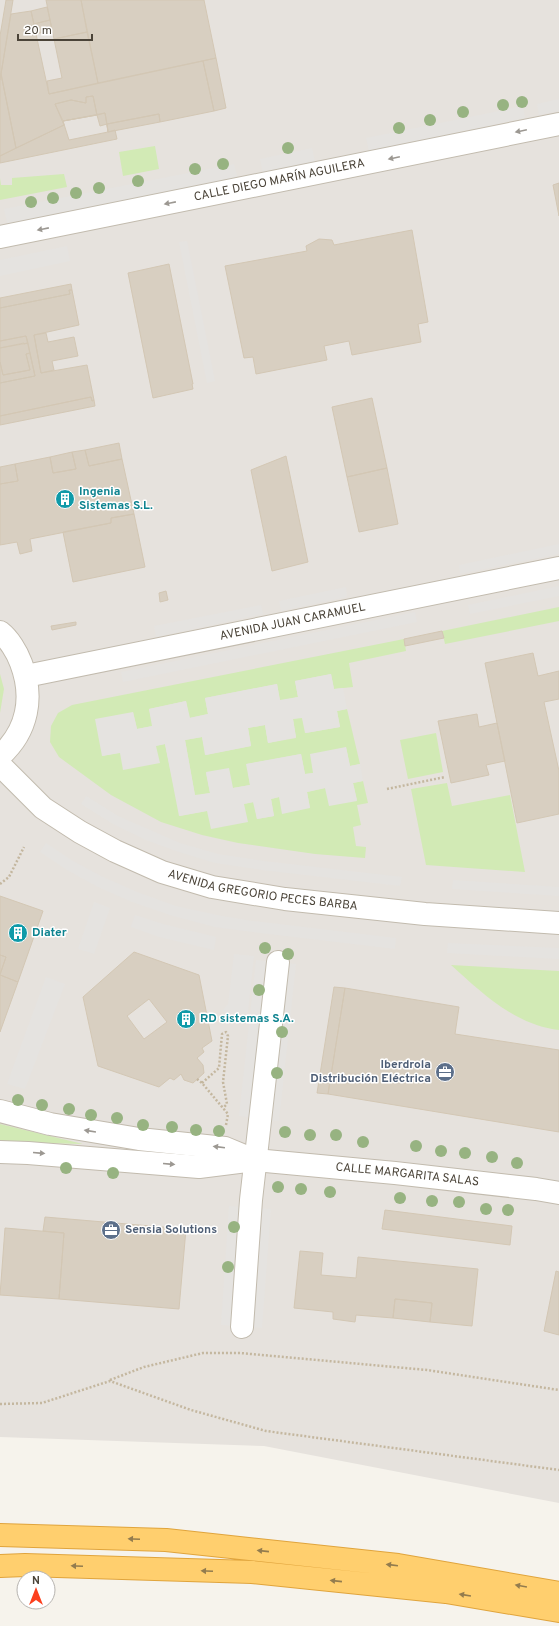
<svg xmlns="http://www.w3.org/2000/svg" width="559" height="1626" font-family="Overpass,sans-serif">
<rect width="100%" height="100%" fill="#f6f3ec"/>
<!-- industrial -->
<path fill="#e6e2dd" d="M0,0h559v1503l-295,-57 -264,-9z"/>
<!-- green -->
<path fill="#d2eab5" d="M155,146l4,23 -36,7 -4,-24z
M64,174l3,13 -67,13v-22l1,7h11v-7z
M559,607v14l-114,23 -3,-13z
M404,639l2,12 -57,12 4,24 -19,2 -3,-15 -36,7 3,16 -18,4 -3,-17 -72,14 3,16 -19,4 -3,-17 -37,8 4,17 -16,3 -4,-17 -31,44 63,-12 15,72 74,-14 3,17 17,-3 -3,-17 8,-2 31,11 -3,-16 18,-4 32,12 -4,-17 10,-2 5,22 -11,2 4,20 -8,2 3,19 10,1 -1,11 -50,-4 -77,-11 -36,-8 -41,-13 -50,-27 -52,-38 -9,-15 1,-16 7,-13 14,-8z
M0,674l4,15 -4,24z
M347,709l13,55 -10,2 -4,-19 -32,26 -9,1 -4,-20 -54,10 3,21 -17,3 -27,-15 4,20 -15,3 -10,-56 17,-3 4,18 45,-9 -3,-18 17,-3 3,18 28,-5 -3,-19 9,-2 4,16 34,-6 -3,-16z
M436,733l7,39 -35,7 -8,-39z
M447,783l5,23 58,-11 15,77 -99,-7 -15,-76z
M451,965l108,6v59c-44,-5 -77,-37 -108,-65z
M0,1124l83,20 -83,-2z"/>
<!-- parking -->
<path fill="#e5e3e0" d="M559,99v12l-20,4 -2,-11z
M523,106l2,12 -156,33 -3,-13z
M312,148l3,14 -52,11 -3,-14z
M234,164l4,14 -230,48 -4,-17z
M187,241l28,140 -8,2 -28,-141z
M67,246l3,15 -70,15v-16z
M559,544v10l-99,20 -1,-9z
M559,586v10l-89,18 -2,-9z
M346,587l1,10 -66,14 -2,-10z
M261,605l2,9 -107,23 -2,-11z
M415,612l2,10 -294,60 -2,-10z
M331,674l3,15 9,-1 4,21 -10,2 3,16 -35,6 -3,-15 -9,1 3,18 -28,6 -3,-18 -17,3 3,18 -46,9 -3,-18 -17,3 10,55 15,-2 -4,-21 23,-4 4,20 17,-3 -4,-21 55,-10 4,20 8,-1 -3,-19 36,-7 4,19 10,-2 3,17 -10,2 4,18 -28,5 -4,-18 -18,4 3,16 -28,6 -3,-17 -8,2 3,17 -17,3 -4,-17 -9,2 4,18 -37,7 -4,-18 -28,5 -14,-72 -9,2 4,17 -37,7 -3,-17 -18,3 -7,-37 38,-7 4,17 15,-3 -3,-17 37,-8 4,17 18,-4 -3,-16 72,-14 3,16 18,-3 -3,-16z
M86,796l32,20 62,27 38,11 46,7 138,16 -2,9 -138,-16 -47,-7 -39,-12 -30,-11 -33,-16 -32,-20z
M46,843l27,18 30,16 34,15 39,14 41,9 29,5 150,18 -1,11 -151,-18 -29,-4 -42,-11 -41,-14 -34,-15 -31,-17 -27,-18z
M453,880l106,7v9l-107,-7z
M94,902l16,6 -16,46 -16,-5z
M135,915l28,9 53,13 -2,13 -55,-13 -28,-10z
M448,943l111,5v11l-112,-6z
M234,954l20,2 -6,56 -10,12 -16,-13 6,-7z
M256,960l40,4 -17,157 -40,-5z
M46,977l19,7 -40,105 -18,-5z
M229,1206l42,3 -9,119 -41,-3z"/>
<!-- building -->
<path fill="#d8cfc1" stroke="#d3c7b4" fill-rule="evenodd" d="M6,0h7l-13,80v-44z
M46,0h35l6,32 -33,7z
M81,0h123l12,58 -118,25z
M47,7l3,13 -16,4 -3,-13z
M31,11l18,83 154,-33 11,50 -54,11 -1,-8 -52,10 -2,-11 -8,2 -4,-19 -7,1v6l-15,-3 -16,4 9,21 -48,23 -15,-74 10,-60z
M50,20l2,10 -16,4 -2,-10z
M87,32l11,51 -49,11 -2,-13 15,-3 -8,-39z
M216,58l10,50 -12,3 -11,-50z
M1,74l15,74 -16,8v-76z
M93,96l4,19 -34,6 -8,-17 16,-4 15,3v-6z
M105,113l3,19 -39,8 -6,-19z
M159,114l1,8 -52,10 -1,-8z
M97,115l3,11 7,-2 1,8 7,-2 2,9 -117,24v-7l64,-31 -1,-4z
M559,183v33l-6,-31z
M412,230l16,92 -10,2 3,18 -69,13 -3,-14 -25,5 3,14 -71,14 -3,-17 -9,1 -19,-92 82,-15 -1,-5 13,-7 13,1 2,5z
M169,264l24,120h-1l1,5 -40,9 -25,-125z
M71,284l1,6h-3l1,4 -70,14v-10z
M69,290h3l7,35 -45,10 7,38 46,-8 7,35 -2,1 -1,-4 -91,19v-33l35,-7 -9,-40 -26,5v-33l70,-14z
M46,333l2,9 26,-5 4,19 -26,5 2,9 -13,3 -7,-38z
M26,336l2,7 -28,5v-7z
M24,343v1l4,-1 2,10 -4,1 4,16 -27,5 -3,-13v-14z
M30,353l5,23 -35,7v-21l3,13 27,-5 -4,-16z
M91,397l1,4 2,-1 1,6 -95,19v-9z
M372,398l15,70 -40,9 -15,-70z
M119,443l3,16 -33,7 -4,-16z
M85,450l4,16 33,-7 12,55 -23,4v5l-81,16 2,12 -12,3 -3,-12 -17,3v-61l18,-3 -3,-17 35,-7 3,16 23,-4 -4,-17z
M72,452l4,17 -23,4 -3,-16z
M286,456l22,106 -36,9 -21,-101z
M15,464l3,17 -18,3v-17z
M387,468l11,56 -39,8 -12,-55z
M134,514l11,53 -72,15 -10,-50 48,-9v-5z
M166,591l2,9 -8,2 -1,-9z
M76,622v3l-24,5 -1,-4z
M442,631l2,7 -39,8 -1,-7z
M533,653l5,23 21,-5v28l-15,3 15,69v43l-42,9 -32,-160z
M477,714l2,13 18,-4 8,38 -19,4 3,10 -38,8 -13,-62z
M0,896l43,15 -25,71 -18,-7 6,-18 -6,-2z
M134,952l65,23 13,66 -10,7 2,4 -7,6 6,7 1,8 -11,10 -9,-3 -3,-6 -7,6 -4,-2 -11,9 -61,-21 -15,-69zM149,999l18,23 -23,17 -17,-23z
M0,955l6,2 -6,17z
M0,975l18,7 -18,50z
M334,987l11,1 -17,106 -11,-1z
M345,988l114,19 -4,27 104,16v82l-231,-38z
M385,1210l127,16 -2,19 -128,-16z
M45,1217l141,12 -7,80 -120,-10 5,-66 -21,-2z
M5,1228l59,5 -5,66 -59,-4z
M300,1251l23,2 -2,22 35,3 2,-21 120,12 -6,57 -42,-4 2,-19 -37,-4 -2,19 -37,-3 -1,7 -22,-3v-7l-39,-4z
M556,1271l3,1v63l-15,-4z
M395,1299l37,4 -2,19 -37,-4z"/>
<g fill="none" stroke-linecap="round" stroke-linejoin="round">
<defs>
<g id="minor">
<path id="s1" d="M0,237l559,-113"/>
<path d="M0,632c9,7 17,20 21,31 13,34 7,68 -21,93"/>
<path id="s2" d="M26,676l533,-108"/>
<path id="s3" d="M0,765l43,43 37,24 35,19 47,21 50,15 73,12 140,15 134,9"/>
<path d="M0,1111l50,13 89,15 86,9 29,12"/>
<path id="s4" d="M0,1152l28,1 171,14 56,-7 140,13 141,16 23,4"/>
<path d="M242,1327l9,-127 27,-238"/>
</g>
<path id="highway" d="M0,1535l166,5 232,25 161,28
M0,1566l25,-1 227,7 194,20 113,19"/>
</defs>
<!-- minor casing -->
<use href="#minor" stroke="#c2bbae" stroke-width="24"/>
<!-- highway casing -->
<use href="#highway" stroke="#e0a43c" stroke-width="24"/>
<!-- path -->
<path stroke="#c4b79f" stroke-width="2.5" stroke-dasharray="2 2" stroke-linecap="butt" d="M387,789l58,-12
M0,884l9,-7 15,-30
M197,1079l5,4 26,31 -2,11
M202,1083l17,-15 3,-34 4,-2 2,4 -5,46 4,22 -4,4
M110,1380l34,-13 59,-14h37l187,17 132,20
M0,1404l42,-1 68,-22 81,29 75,21 293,39"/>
<!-- minor -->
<use href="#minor" stroke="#fff" stroke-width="22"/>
<!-- highway -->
<use href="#highway" stroke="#ffcf6e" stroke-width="22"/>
</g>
<!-- trees -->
<g fill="#97b381">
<circle cx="522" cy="102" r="6"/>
<circle cx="503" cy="105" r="6"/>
<circle cx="463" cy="112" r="6"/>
<circle cx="430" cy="120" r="6"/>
<circle cx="399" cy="128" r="6"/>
<circle cx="288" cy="148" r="6"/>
<circle cx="223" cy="164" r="6"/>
<circle cx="195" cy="169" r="6"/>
<circle cx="138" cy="181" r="6"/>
<circle cx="99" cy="188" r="6"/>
<circle cx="76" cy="193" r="6"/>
<circle cx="53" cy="198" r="6"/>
<circle cx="31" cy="202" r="6"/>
<circle cx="265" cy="948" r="6"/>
<circle cx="288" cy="954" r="6"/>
<circle cx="259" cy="990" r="6"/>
<circle cx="282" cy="1032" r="6"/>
<circle cx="277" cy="1073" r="6"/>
<circle cx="18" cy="1100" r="6"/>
<circle cx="42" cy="1105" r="6"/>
<circle cx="69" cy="1109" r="6"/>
<circle cx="91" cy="1115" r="6"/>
<circle cx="117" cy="1118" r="6"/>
<circle cx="143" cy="1125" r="6"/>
<circle cx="172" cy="1127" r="6"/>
<circle cx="196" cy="1130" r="6"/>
<circle cx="219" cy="1131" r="6"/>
<circle cx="285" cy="1132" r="6"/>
<circle cx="310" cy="1135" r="6"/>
<circle cx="336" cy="1135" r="6"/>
<circle cx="363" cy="1142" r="6"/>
<circle cx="416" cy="1146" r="6"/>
<circle cx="441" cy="1151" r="6"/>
<circle cx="465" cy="1153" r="6"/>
<circle cx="492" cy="1157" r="6"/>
<circle cx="517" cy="1163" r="6"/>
<circle cx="66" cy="1168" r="6"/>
<circle cx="113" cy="1173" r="6"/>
<circle cx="278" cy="1187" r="6"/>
<circle cx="301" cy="1189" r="6"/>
<circle cx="330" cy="1192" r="6"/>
<circle cx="400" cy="1198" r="6"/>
<circle cx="432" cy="1201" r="6"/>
<circle cx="459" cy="1202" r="6"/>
<circle cx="486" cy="1209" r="6"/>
<circle cx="508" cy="1210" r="6"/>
<circle cx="234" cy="1227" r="6"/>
<circle cx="228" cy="1267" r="6"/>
</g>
<!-- one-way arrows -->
<defs><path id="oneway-solid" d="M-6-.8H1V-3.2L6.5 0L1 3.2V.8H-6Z"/></defs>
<g fill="#9c9892">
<use href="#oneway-solid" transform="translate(521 131) rotate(168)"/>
<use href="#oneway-solid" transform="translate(394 158) rotate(168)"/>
<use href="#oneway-solid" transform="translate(170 203) rotate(169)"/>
<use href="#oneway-solid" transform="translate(43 229) rotate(169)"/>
<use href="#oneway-solid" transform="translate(90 1131) rotate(-171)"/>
<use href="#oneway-solid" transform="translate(219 1147) rotate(-173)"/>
<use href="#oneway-solid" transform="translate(39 1153) rotate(5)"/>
<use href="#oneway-solid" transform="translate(169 1164) rotate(5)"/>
</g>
<g fill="#937c4e">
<use href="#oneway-solid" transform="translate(134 1539) rotate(-178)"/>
<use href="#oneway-solid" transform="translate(263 1551) rotate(-174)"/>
<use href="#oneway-solid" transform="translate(392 1565) rotate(-173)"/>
<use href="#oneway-solid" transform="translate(77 1566) rotate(-178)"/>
<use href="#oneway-solid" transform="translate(207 1571) rotate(-178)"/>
<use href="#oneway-solid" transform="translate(336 1581) rotate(-174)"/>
<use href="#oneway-solid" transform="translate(521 1586) rotate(-170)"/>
<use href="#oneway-solid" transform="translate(465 1595) rotate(-171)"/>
</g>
<!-- icons -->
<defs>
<symbol id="building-disc" viewBox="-11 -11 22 22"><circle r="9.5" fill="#0f9aa8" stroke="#fff"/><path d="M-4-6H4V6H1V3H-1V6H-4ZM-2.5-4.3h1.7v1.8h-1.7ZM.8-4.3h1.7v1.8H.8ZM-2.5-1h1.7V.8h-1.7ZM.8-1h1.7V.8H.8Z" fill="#fff"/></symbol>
<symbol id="office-disc" viewBox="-11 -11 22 22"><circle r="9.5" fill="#5c6f8a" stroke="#fff"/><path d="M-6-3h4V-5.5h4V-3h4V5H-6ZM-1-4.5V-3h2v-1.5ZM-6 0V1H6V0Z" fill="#fff"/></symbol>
</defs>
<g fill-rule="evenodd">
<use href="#building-disc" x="54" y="488" width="22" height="22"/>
<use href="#building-disc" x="7" y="922" width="22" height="22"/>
<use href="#building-disc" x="175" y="1008" width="22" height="22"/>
<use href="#office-disc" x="434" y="1061" width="22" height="22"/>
<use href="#office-disc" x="100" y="1219" width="22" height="22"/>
</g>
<g text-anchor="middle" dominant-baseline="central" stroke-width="3" stroke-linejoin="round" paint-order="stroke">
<!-- street labels -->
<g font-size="12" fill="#4b4439" stroke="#fff">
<text stroke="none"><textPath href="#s1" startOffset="285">CALLE DIEGO MARÍN AGUILERA</textPath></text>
<text stroke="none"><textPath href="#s2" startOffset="272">AVENIDA JUAN CARAMUEL</textPath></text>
<text stroke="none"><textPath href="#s3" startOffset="299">AVENIDA GREGORIO PECES BARBA</textPath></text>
<text stroke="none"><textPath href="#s4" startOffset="409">CALLE MARGARITA SALAS</textPath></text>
</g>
<!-- culture labels -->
<g font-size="12" font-weight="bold" fill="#0d838f" stroke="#fff" text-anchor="start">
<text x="79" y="492">Ingenia<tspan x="79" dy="14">Sistemas S.L.</tspan></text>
<text x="32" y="933">Diater</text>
<text x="200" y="1019">RD sistemas S.A.</text>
</g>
<!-- service labels -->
<g font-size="12" font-weight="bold" fill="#4e5e75" stroke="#fff" text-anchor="end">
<text x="431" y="1065">Iberdrola<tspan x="431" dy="14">Distribución Eléctrica</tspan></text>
<text x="125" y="1230" text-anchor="start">Sensia Solutions</text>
</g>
</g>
<!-- north arrow -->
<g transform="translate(36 1590)"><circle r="19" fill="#ffffff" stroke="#b7b4b0"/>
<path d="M0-3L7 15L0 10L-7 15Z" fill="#fc3f1d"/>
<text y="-6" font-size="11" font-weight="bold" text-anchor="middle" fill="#4b4439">N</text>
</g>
<!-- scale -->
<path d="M18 34v6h74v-6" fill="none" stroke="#4b4439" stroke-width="2"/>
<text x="24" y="34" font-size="12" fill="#4b4439" stroke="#ffffff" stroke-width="3" paint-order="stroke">20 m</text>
</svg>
